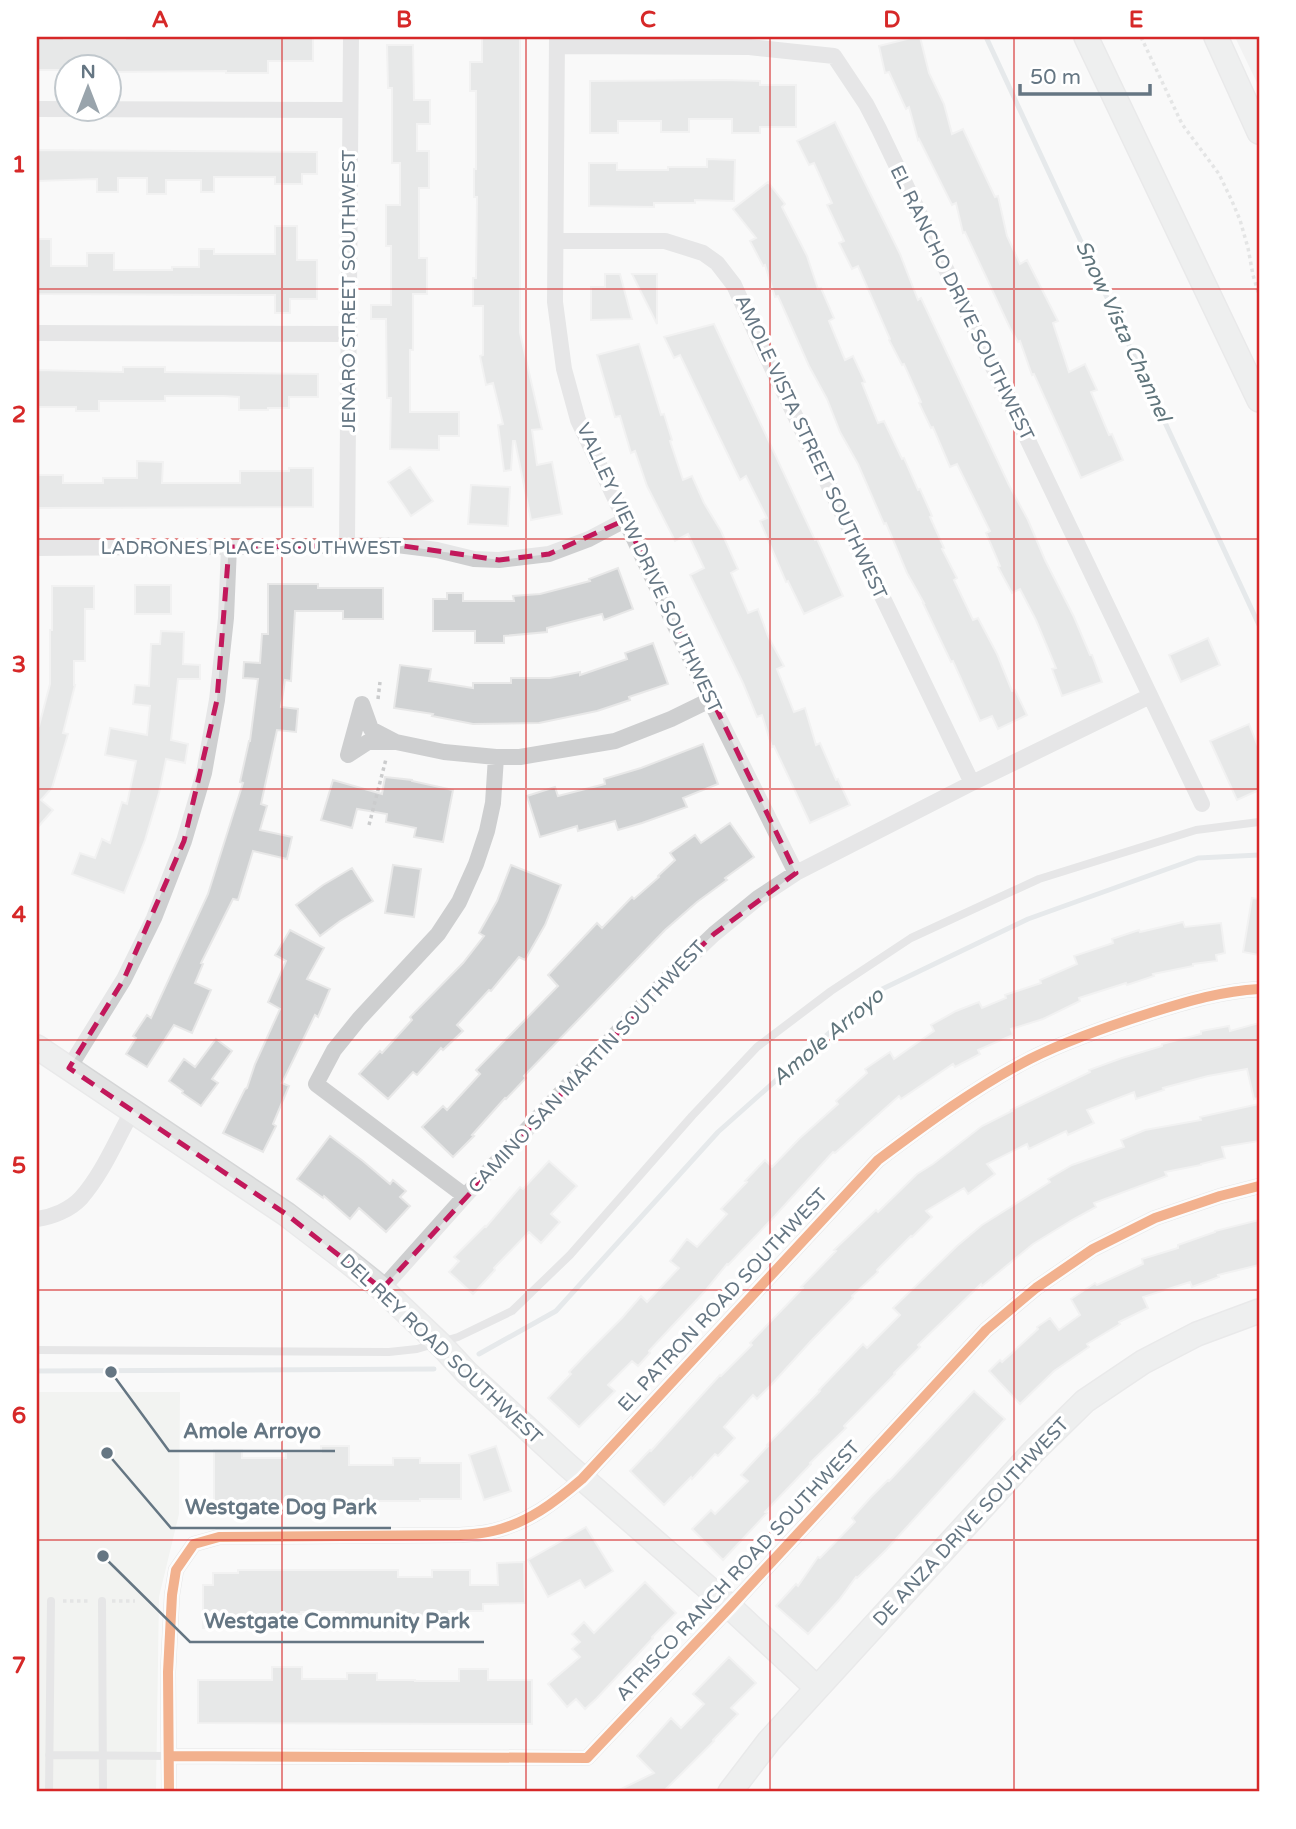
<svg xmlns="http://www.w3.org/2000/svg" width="1296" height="1829" font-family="'Varela Round',sans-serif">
<rect width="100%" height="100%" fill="#f9f9f9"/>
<!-- built -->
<path fill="#e8e9e9" d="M1235,37h24v50z"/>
<!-- green -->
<path fill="#e8ebe6" d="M37,1392h143l-1,122 -20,83 -3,195h-119z"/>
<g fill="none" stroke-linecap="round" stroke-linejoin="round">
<!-- stream -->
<path stroke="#ced6d9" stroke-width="5" d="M986,37l273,588
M479,1354l77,-43 162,-179 156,-139 154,-74 170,-61 61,-3
M37,1371l397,-2"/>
</g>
<!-- building -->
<path fill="#d0d2d3" stroke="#e8e8e8" stroke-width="2" d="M37,37h27v2h61v-2h188v24h-45v12h-42v-2l-118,1v-6h-44v4h-27z
M482,37h38v296l22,96 -10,1 5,35 15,-3 10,52 -31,6 -16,-79h-2l-2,29 -7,1 -6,-46 5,-1 -10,-41 -7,2 -6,-29 3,-1v-49h-10v-28h3l1,-81h-3v-28h2v-78h-6v-29h12z
M915,37h5l9,36 15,31 8,30 11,-5 32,68 3,-1 9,40 13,28 7,-4 31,61 -5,2 16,49 16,-8 12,26 -6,2 18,43 3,-1 11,26 -42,18 -47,-104 -2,1 -12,-34 -2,1 -8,-14 -45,-96 -2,1 -7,-30 -4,2 -33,-66 -1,1 -9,-33 -3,2 -17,-37 -4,1 -6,-27z
M387,45h26l1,55h16v24h-13v27h12v37h-10v70h8v36h-14v56h-3v62h49v24h-20v14l-49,-1 1,-51h-4l-1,-79h-15v-14h20v-59h-5v-41h14v-42h-8v-75h-4z
M724,80l36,1v4h36v42h-36v6h-28v-14h-43v13h-28v-11h-43v12h-28v-52z
M835,122l65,132 18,46 3,-2 88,187 19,35 17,40 29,57 16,38h2l10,27 -40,14 -10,-27 4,-1 -20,-48 -16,-31 -8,4 -14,-26 2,-1 -14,-33 4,-2 -33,-67 -7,3 -17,-40 -2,1 -12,-25 2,-1 -17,-38 -2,1 -13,-25 1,-1 -32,-73 -6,3 -13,-26 5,-2 -17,-36 5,-2 -18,-40 -5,2 -12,-24z
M37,150l280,2v22h-15v10h-27v-7h-61v15h-13v-12h-35v14h-19v-16h-29v14h-21v-13l-60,2z
M707,159l28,1 -1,41 -39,-1v3h-41v4l-65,-1v-43h28v7h51v-3h39z
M768,182l17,22 -3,3 25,49 11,33 3,-1 13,30 -5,3 16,39 8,-4 12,26 -3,1 16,40 6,-2 18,38 2,-1 14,32 2,-1 12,27 -2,1 14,31 -2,1 15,29 -3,2 19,40 5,-2 19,36 15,37 3,-1 12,25 -29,14 -6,-13 -12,5 -27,-60 -2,1 -28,-59h1l-17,-30 -21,-50 -2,1 -26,-60 -18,-32 -13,-33 -18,-33 -31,-70 -3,1 -10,-32 -2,1 -13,-25 6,-3 -23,-29z
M275,226h22v34h20v39h-27v14h-15v-18l-238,-1v-55h14v27h36v-13h27v17h58v-3h27v-18h15v5h61z
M605,274h15l12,45 -41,1v-33h14z
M632,274h25v50z
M714,324l101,216 2,-1 26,57 -39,18 -16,-33 -2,1 -26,-61 7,-3 -21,-42 -6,4 -60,-125 -6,3 -10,-21z
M639,344l22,71 3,-1 8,26 -2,1 13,39 9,-4 12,27 17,28 17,38 -7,4 17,40 10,-4 10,27 16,30 -7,3 17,43 11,-4 11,37 4,-2 16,37 2,-1 12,26 -40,18 -36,-77 -2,1 -10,-32 -5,2 -14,-34 -53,-108 14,-7 -16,-34 -13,7 -28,-55 -12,-35 -4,2 -11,-37 -5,1 -18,-62z
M123,367h42v5l153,2v23h-29v11h-21v2h-29v-13l-15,-1h-59v5h-66v10h-23v-4h-39v-37l86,2z
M137,461l26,1 -1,21h78v-12h49v-3h24v39l-276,1v-33h26v8h40v-5h34z
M410,467l23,34 -22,15 -23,-34z
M471,485l39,2 -2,39 -40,-2z
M618,568l15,41 -29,11 -2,-6 -55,14v4l-43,4v7h-29v-12h-42v-32h14v-6h16v8h51l-1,-5 27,-2 50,-13 -1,-2z
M268,584h50v4h65v31h-40v-8h-48l-4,70 -6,-1 -4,27 17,2 -2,23 -19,-2 -16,74 6,2 -7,24 32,7 -5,22 -34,-8 -15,49 -5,-1 -32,64 2,1 -8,19 16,7 -19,43 -18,-8 -27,42 -21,-13 10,-16 -3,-2 14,-21 4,3 57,-124 35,-111 -3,-1 9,-41h1l8,-62 -15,-1 1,-16 16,1 2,-29h6z
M135,585h36v29h-36z
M52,586h42v23h-9v52h-11v24h1l-12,48 5,1 -16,54 -11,12 12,10 -16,18v-103l2,1 11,-42v-54h2z
M161,631l23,1 -1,32 17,1v14h-22l-7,61 17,4 -3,19 -19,-4 -7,34 -14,47 -21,53 -52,-19 8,-21 15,5 7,-19 8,4 12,-41 5,2 9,-43 -31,-6 5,-27 37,7 3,-29 -17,-2 2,-19 14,1 2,-42h9z
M1208,638l12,27 -39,17 -12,-27z
M653,643l15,41 -39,13 1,3 -33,11 -58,12 -66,1 -41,-8 1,-2 -39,-6 6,-43 31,4 -2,12 44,7v-5h38v-5h39l30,-6v3l47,-16 -2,-6z
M1249,724l10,25v41l-22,10 -27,-59z
M703,744l15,40 -35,14 4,9 -45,16 -24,7 -3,-9 -37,10 -1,-5 -37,11 -13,-41 28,-9 3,9 47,-12 -1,-5 37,-11z
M385,777l27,3v1l41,9 -10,52 -29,-5 2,-9 -30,-6 1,-8 -30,-5 -5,19 -31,-8 12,-40 49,14z
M730,823l24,34 -29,21 2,2 -30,22 -32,28 -141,146 2,2 -20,21 -1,-1 -33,37 2,1 -21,21 -31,-30 21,-21 4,4 33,-36 -4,-4 82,-84 -10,-11 49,-52 5,5 30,-31 2,2 25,-22 -1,-1 17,-16 -5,-7 25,-18 6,8z
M393,865l28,4 -7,48 -29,-4z
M511,865l50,20 -16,40 -20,35 -6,-3 -28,34 -2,-1 -32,35 6,6 -20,19 -2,-2 -24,27 -4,-3 -25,27 -29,-25 21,-23 2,2 30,-33 -2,-3 53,-54 21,-27 -5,-3 18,-32z
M352,868l21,33 -33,20 -20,15 -24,-31 27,-20z
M1252,898l7,1v56l-16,-3z
M1183,922l2,5 36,-4 4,30 -9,2 1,6 -24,3v2l-40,8 1,2 -27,9 -1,-2 -47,15 1,3 -37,18 -32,10 2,6 -35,15 2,4 -25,13 -2,-3 -52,35 -2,-3 -64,57 -2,-1 -60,66 -45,47 -1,-1 -21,26 -57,61 1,2 -12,13 -6,-5 -24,24 7,6 -36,36 -31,-29 23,-24 -2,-2 20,-21 33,-33 19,-22 6,6 32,-34 -9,-7 17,-22 10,8 30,-33 -6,-5 26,-27 -2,-1 20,-21 7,7 27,-28 39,-35 -2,-3 31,-28 -2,-4 25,-17 4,7 40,-28 -3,-6 25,-14 23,-9 3,6 24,-10 -1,-3 36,-12 -1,-3 37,-16 -3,-8 39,-13 -1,-4 27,-9 1,2z
M290,930l34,18 -17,31 23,10 -12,28 -3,-2 -33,68 7,3 -16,38 3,2 -13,26 -40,-19 22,-44 2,-1 8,-24 25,-55 -12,-7 18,-41 -11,-6z
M1259,1023v75l-5,1 -7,-30 -39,7 -45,12 1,2 -28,9 -2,-7 -47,18 7,13 -26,12 -2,-4 -37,18 -2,-5 -40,20 8,10 -27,20 -4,-6 -38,23 6,6 -20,20 -1,-1 -34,34 1,2 -26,24 1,2 -42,43 -39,43 -15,15 -4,-4 -29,32 11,11 -17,18 -3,-2 -23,25 -1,-2 -27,28 -34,-34 20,-21 1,1 69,-76 1,1 31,-31 -2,-2 53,-55 -2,-1 35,-36 -2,-1 42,-40 2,2 39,-38 16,-10 49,-38 30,-15 -1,-1 79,-38 -1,-2 33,-12 40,-12v-2l39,-10v-3l28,-5 1,5z
M216,1039l16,12 -20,28 6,4 -17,23 -19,-13 1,-2 -14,-10 15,-22 11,8z
M1259,1104v37l-37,6 3,11 -24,6v1l-36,7 2,4 -73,27 2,4 -24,13 -39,24 -51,42 -1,-2 -63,61 2,2 -26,26 1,1 -51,52 2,2 -36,35 1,1 -46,48 2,1 -44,47 -31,-31 19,-19 4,4 33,-33 -7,-6 27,-29 -1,-1 53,-54 -1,-1 44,-46 4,4 33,-33 -7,-7 64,-62 25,-21 68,-43 -2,-3 24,-14 52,-18 -3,-7 24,-10 56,-10 -1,-3z
M330,1136l33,25 27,23 3,-4 13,11 -6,6 10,9 -24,26 -27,-24 -9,11 -26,-23 -1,2 -26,-19z
M549,1161l28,25 -26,28 9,8 -19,21 -12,-11 -35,36 1,2 -22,24 -24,-22 10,-11 -5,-4 31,-31 1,1 34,-40 3,2z
M1259,1220v45l-41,10 1,2 -27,10 -2,-5 -47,15 5,11 -29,14 1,2 -33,20 2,3 -35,24 -34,33 -31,-33 11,-11 2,2 36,-33 -1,-2 13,-9 9,12 21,-15 -9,-16 24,-16 2,2 46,-21 -1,-5 36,-11v-3l37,-13v-1z
M974,1391l31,28 -119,131 -29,28 -1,-1 -17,23 -31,34 -32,-28 20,-22 2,2 20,-29 2,1 35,-36 -3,-4 19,-21 17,-17 1,1z
M321,1446h28v19h44v-7h27v5h41v36h-41v2h-206v-51h28v8h44v-6h35z
M496,1446l15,45 -27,9 -15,-45z
M586,1527l27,44 -28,17 -5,-8 -32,17 -20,-37z
M524,1562l1,41 -42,1v7h-34v5l-75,-2v13h-30v-15h-43v2h-35v3h-35v11h-28v-43h10v-12h25v-3h160v7h34v-7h38v15h28l-1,-22z
M645,1582l31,31 -24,24 1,1 -56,60 -12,11 -9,-10 -9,8 -19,-23 32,-27 -8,-8 8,-7 -8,-8 12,-12 10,11z
M729,1657l27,26 -25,25 7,6 -25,26 1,1 -51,51h-48l39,-19 -17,-17 34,-38 10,10 23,-24 -11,-10z
M272,1667h30v12h45v-6h30v7h38v1h44v-12h29v11h44v44l-334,-1v-43h74z"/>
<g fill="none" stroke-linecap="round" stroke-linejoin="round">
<defs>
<path id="secondary" d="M1086,37l173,363
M1216,37l43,95
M37,1047l249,167 60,46 36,29 60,57 25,27 99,91 164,143 87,81
M730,1792l39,-51 264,-289 52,-51 58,-39 54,-28 62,-23"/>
</defs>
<!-- secondary casing -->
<use href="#secondary" stroke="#d5d6d7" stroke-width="26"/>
<!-- path -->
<path stroke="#cbcccd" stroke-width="3.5" stroke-dasharray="3.5 3.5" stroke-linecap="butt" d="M1141,37l41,87 37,50 13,27 8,19 8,28 5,27 6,20
M378,699l2,-17
M369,825l17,-66
M63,1601h28
M112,1601h23"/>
<!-- lane -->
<path stroke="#cecfd0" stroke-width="8" d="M37,1350l352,2 28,-3 41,-12 54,-26 58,-56 122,-139 65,-69 74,-56 80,-53 128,-59 157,-49 63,-8
M102,1601l1,191
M49,1755l120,1
M49,1792l2,-191"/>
<!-- street -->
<path stroke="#cecfd0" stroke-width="16" d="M557,37l-2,265 9,67 14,51 132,280 86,173
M557,46l192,1 85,9 32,48 13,25 323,675
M37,109l313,1
M556,241h109l38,12 14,10 17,22 28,62 210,436
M37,333l313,1
M347,545l4,-508
M37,548l360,-3 40,5 37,9 25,1 50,-6 40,-15 36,-19
M396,742l-25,-13 -9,-25 -14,51 20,-13h28l48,10 52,5h24l95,-16 56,-22 39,-19
M69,1068l55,-89 30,-61 30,-77 20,-68 13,-73 9,-82 3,-71
M465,1196l-149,-112 18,-34 25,-31 79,-85 21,-32 17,-38 11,-33 6,-28 3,-46
M37,1219c15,-2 33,-9 44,-21 22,-25 35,-58 51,-86
M382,1289l83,-93 204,-219 45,-43 44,-36 38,-25 176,-90 178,-87
M169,1756l418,2 143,-151 256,-277 50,-42 57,-39 62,-31 65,-22 39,-10
M169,1792l-1,-120 4,-77 4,-25 18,-26 25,-7 241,-2c11,-1 22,-1 33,-4 35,-8 62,-29 89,-52l296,-319c48,-36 98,-73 152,-101 38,-19 79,-33 120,-46 36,-11 71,-22 109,-24"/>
<!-- secondary -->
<use href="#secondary" stroke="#e1e2e2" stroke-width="23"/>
<defs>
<path id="cycleway" d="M169,1756l418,2 143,-151 256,-277 50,-42 57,-39 62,-31 65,-22 39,-10
M169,1792l-1,-120 4,-77 4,-25 18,-26 25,-7 241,-2c11,-1 22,-1 33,-4 35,-8 62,-29 89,-52l296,-319c48,-36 98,-73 152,-101 38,-19 79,-33 120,-46 36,-11 71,-22 109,-24"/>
</defs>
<!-- cycleway casing -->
<use href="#cycleway" stroke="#fff" stroke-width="15"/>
<!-- cycleway -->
<use href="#cycleway" stroke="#e8590c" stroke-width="10"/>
</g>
<!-- marked area -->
<path d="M0 0H1296V1829H0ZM625,520l171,353 -82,61 -45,43 -287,312 -96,-75 -217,-146 55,-89 60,-138 33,-141 12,-153 168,-2 102,15 50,-6z" fill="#f9f9f9" fill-opacity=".55" fill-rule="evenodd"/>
<path fill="none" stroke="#c2185b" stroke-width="5" stroke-dasharray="14 9" stroke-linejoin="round" d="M625,520l171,353 -82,61 -45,43 -287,312 -96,-75 -217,-146 55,-89 60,-138 33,-141 12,-153 168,-2 102,15 50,-6z"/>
<!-- grid -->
<path fill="none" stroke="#d62828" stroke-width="2" stroke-opacity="0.55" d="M282,37v1755M526,37v1755M770,37v1755M1014,37v1755M37,289h1222M37,539h1222M37,789h1222M37,1040h1222M37,1290h1222M37,1540h1222"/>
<g text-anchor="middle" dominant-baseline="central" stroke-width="7" stroke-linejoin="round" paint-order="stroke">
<!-- street labels -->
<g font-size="19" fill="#657683" stroke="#fff">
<text transform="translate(349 291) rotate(-90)">JENARO STREET SOUTHWEST</text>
<text transform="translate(962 303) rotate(64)">EL RANCHO DRIVE SOUTHWEST</text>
<text transform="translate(811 447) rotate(65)">AMOLE VISTA STREET SOUTHWEST</text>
<text x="251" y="548">LADRONES PLACE SOUTHWEST</text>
<text transform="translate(649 568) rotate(65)">VALLEY VIEW DRIVE SOUTHWEST</text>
<text transform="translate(587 1067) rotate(-47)">CAMINO SAN MARTIN SOUTHWEST</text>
<text transform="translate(723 1300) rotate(-47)">EL PATRON ROAD SOUTHWEST</text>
<text transform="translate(441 1349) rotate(43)">DEL REY ROAD SOUTHWEST</text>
<text transform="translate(971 1522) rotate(-47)">DE ANZA DRIVE SOUTHWEST</text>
<text transform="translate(738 1571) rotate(-47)">ATRISCO RANCH ROAD SOUTHWEST</text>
</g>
<!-- water labels -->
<g font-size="21" font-style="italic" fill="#60757c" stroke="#fff">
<text transform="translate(1123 331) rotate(65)">Snow Vista Channel</text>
<text transform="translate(828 1037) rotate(-40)">Amole Arroyo</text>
</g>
</g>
<!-- callouts -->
<path fill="none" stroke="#657683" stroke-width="2.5" d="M111 1372L169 1451H335M107 1453L171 1528H391M103 1556L190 1642H484"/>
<g fill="#657683" stroke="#fff" stroke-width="2.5">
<circle cx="111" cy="1372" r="7"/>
<circle cx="107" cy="1453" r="7"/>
<circle cx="103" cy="1556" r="7"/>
</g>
<g font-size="21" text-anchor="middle" font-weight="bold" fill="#657683" stroke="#fff" stroke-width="7" stroke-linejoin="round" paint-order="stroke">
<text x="252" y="1438">Amole Arroyo</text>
<text x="281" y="1514">Westgate Dog Park</text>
<text x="337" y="1628">Westgate Community Park</text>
</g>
<!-- border -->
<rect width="1296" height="1829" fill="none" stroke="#ffffff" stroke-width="77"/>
<!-- north arrow -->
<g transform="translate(88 88)"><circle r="33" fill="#ffffff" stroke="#c1c8cd" stroke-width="2"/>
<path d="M0-5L12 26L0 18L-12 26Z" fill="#99a4ac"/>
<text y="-10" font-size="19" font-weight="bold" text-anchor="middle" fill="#657683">N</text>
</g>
<!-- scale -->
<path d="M1020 84v10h130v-10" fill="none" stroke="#657683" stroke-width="3.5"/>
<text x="1030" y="84" font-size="21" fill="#657683" stroke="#ffffff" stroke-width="5" paint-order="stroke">50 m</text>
<rect x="38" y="38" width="1220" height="1752" fill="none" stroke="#d62828" stroke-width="2.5"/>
<g font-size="23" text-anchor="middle" font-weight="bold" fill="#d62828">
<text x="160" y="27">A</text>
<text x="404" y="27">B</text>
<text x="648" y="27">C</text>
<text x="892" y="27">D</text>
<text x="1136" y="27">E</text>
<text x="19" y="172">1</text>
<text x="19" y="422">2</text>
<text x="19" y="672">3</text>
<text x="19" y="922">4</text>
<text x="19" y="1173">5</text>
<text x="19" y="1423">6</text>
<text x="19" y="1673">7</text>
</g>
</svg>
